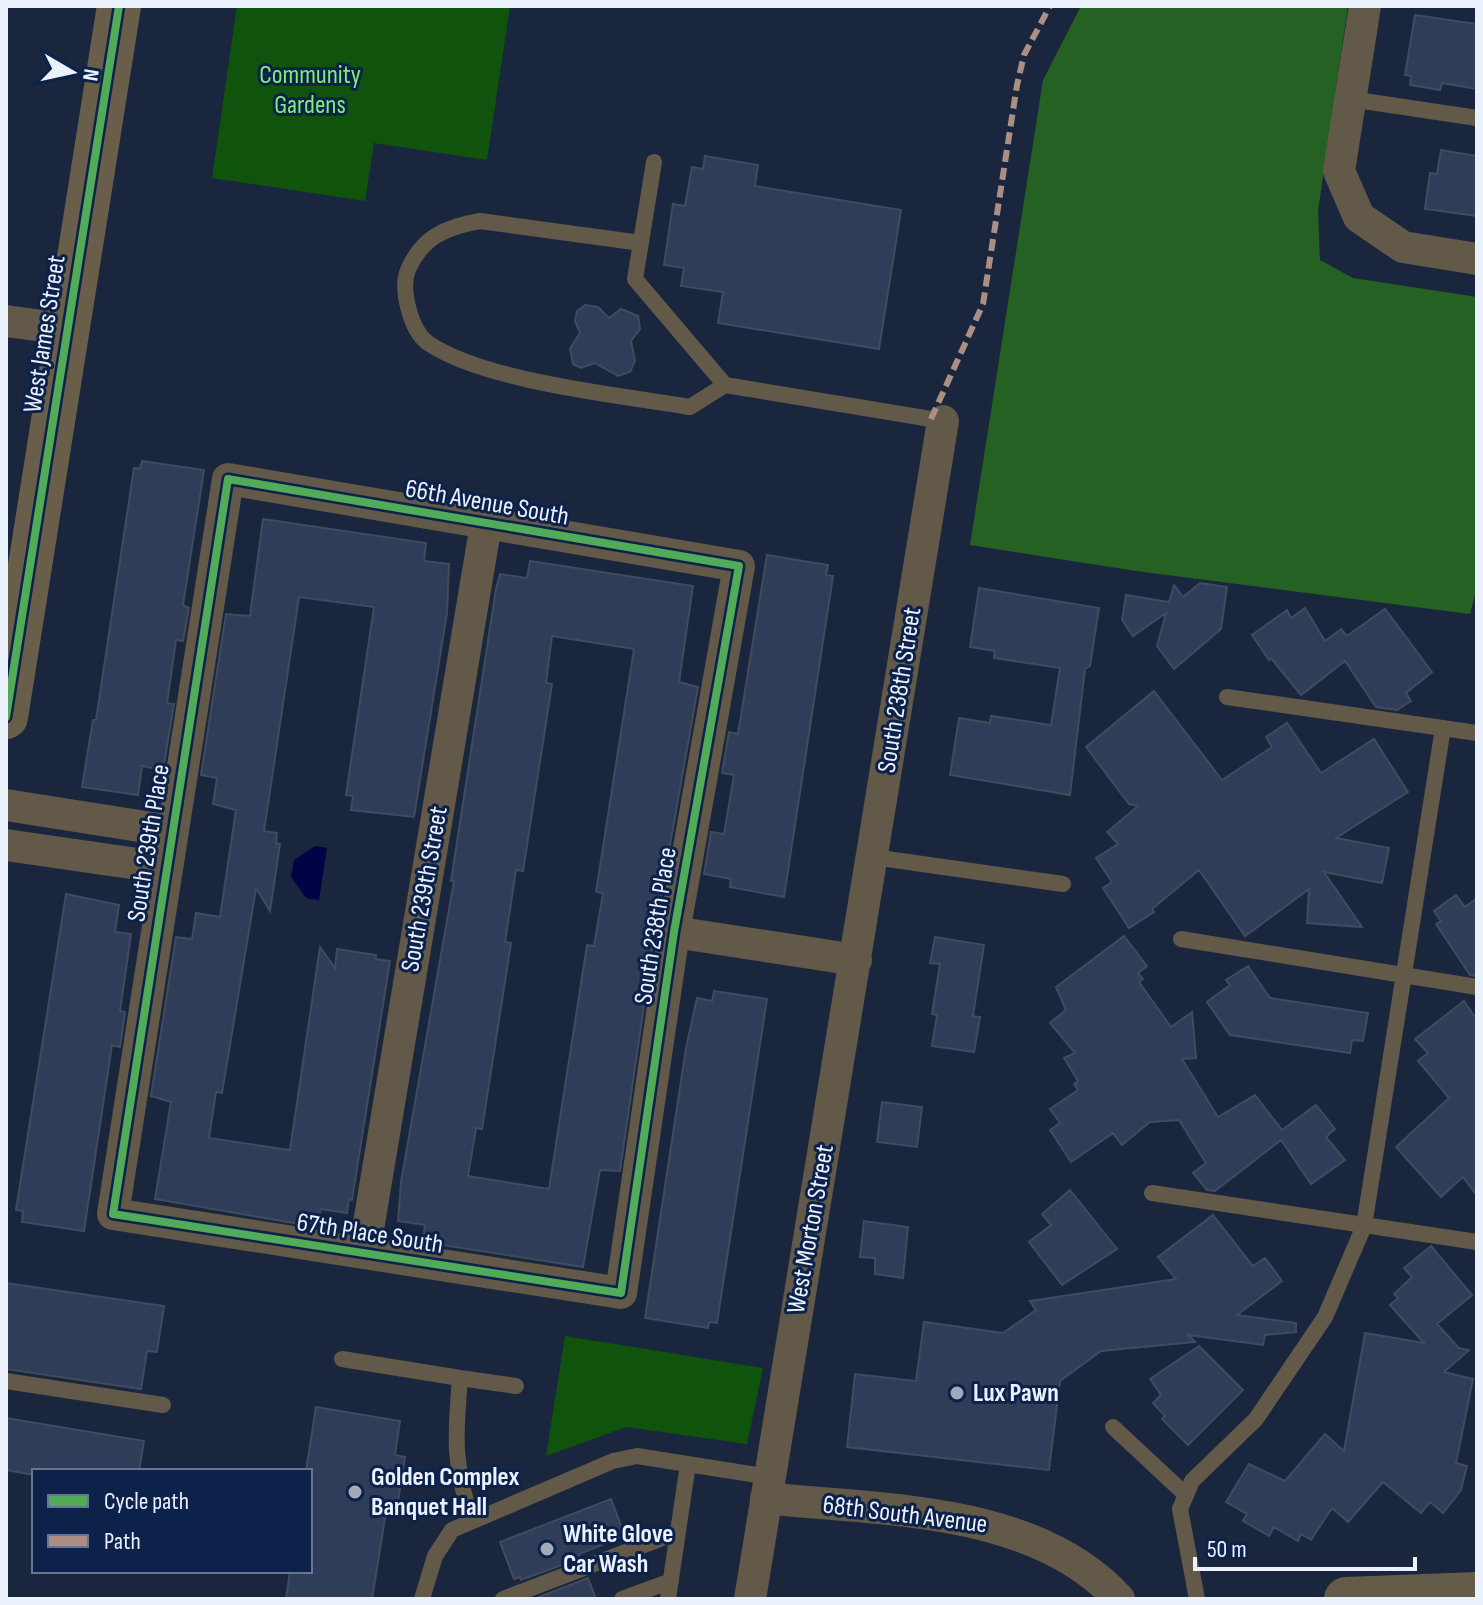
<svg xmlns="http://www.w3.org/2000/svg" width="1483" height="1605" font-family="'Sofia Sans Condensed',sans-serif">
<rect width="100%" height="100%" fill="#1a263d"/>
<!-- green -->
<path fill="#10530d" d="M237,6h273l-23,154 -113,-17 -9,58 -153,-23z
M565,1336l198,32 -16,76 -121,-17 -80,29z"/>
<!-- forest -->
<path fill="#246122" d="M1081,6h267l-30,205 2,49 33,18 124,19v290l-7,27 -334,-43 -166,-26 73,-465z"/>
<!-- water -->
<path fill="#020346" d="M315,846l12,2 -8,52 -13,-2 -15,-21 3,-17z"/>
<!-- building -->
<path fill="#2f3d59" stroke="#404b5e" stroke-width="2" fill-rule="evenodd" d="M1415,15l62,9v65l-35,-6 -2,7 -30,-5 1,-9 -6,-1z
M1441,150l36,6v60l-52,-7 5,-36 7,1z
M705,156l53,9 -3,21 146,24 -22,139 -161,-26 5,-31 -42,-6 3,-18 -20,-3 9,-61 12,2 7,-39 11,2z
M585,305l13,2 11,11 12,-9 17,7 2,13 -9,12 4,20 -5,11 -12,4 -23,-13 -14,5 -8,-4 -3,-15 10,-16 -5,-12 2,-10z
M142,461l62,9 -21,135 6,3 -6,33 -7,-1 -9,63 7,1 -11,66 -21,-4 -4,29 -56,-8 11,-67h3l38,-252 6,1z
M263,519l163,24 -2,18 25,3 -2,49 -33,204 -63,-7 2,-14 -7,-1 28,-188 -75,-10 -35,234 13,2 -1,10 4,1 -10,67 -14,-23 -34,205 -6,-1 -7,46 81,12 30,-203 15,21 2,-19 39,6 -1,4 15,2 -38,239 -3,-1 -2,14 -26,-4 -4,18 -162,-28 16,-97 -20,-6 25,-159 16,2 4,-26 24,4 16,-107 -23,-6 4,-26 -16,-3 25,-161 24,2z
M767,555l61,10 -2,10 7,1 -49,321 -54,-10 1,-8 -27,-5 7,-42 13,2 10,-59 -12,-2 7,-41 9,2z
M530,561l163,25 -14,96 19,5 -43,242 -35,242 -20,-1 -17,97 -160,-25 2,-17 -27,-4 3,-39 53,-301h-3l4,-26 41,-266 4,-15 27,4zM552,636l82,13 -38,243 7,1 -9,53 -7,-1 -38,244 -81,-13 8,-48 6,1 29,-186 -6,-1 6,-39 5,-33 7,1 29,-187 -6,-1z
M1200,583l27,4 -6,42 -47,40 -17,-23 9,-33 -33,23 -11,-16 4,-25 43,7 5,-17 9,12z
M979,588l120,20 -9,58 -5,3 -15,126 -120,-20 9,-57 31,5 1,-7 60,9 9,-57 -66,-10 1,-7 -25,-4z
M1305,608l20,33 16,-12 6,7 38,-27 47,63 -26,21 5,8 -14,9 -21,-3 -31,-46 -44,34 -30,-37 -2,2 -17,-25 35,-25 4,8z
M1154,691l68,89 50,-33 -6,-10 21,-14 34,50 53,-34 34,53 -72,46 53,10 -7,35 -58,-11 38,55 -55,-4 2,-34 -64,47 -46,-66 -47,39 2,3 -25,16 -26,-40 9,-6 -16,-24 22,-14 -11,-12 31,-26 -9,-2 -43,-57z
M66,894l53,11 -4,27 16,2 -11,77 5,1 -5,35 -8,-2 -28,186 -62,-9 1,-11 -7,-1z
M1456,895l9,12 12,-9v78l-7,-1 -34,-51 5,-3 -7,-10z
M1124,936l23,30 -9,7 5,6 -4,3 32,45 21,-15 4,46 -14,1 36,58 37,-22 27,35 34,-25 19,24 -9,8 19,23 -34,24 -30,-44 -66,51 -8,-1 -14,-17 13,-10 -27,-43 -29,2 -28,23 -9,-12 -42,29 -21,-32 10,-7 -10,-14 28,-19 -4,-6 4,-3 -14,-23 11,-5 -25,-30 16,-13 -10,-23z
M935,937l49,8 -11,71 7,1 -6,35 -42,-6 5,-31 -5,-1 8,-50 -10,-1z
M1248,966l22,32 98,15 -5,28 -11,-1 -2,13 -120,-18 -23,-33 23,-17 -4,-5z
M714,991l53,8 -50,324 -8,-1 -1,6 -63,-10 41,-270 11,-50 15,3z
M1464,1001l13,19v176l-14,-19 -22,20 -45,-50 53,-49 -31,-37 10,-8 -13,-14z
M882,1102l40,5 -5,40 -40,-5z
M1070,1190l47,59 -55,36 -33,-43 22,-17 -9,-11z
M1213,1215l40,51 12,-8 17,23 -45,34 59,8v9l-31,3 -2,10 -75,-10 7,7 -94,9 -41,30 -11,89 -202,-23 8,-73 61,7 8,-59 79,11 33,-23 -6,-9 146,-22 -18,-22z
M864,1221l44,6 -5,51 -28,-4v-16l-15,-1z
M1431,1246l41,49 -35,29 22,24 10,2 -25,22 29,7 -17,84 11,3 -6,24 -18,23 -13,-11 -9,11 -38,-31 -35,40 -16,-14 -21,32 -10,-6 -3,7 -24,-14 -5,9 -26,-15 4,-7 -21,-12 23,-38 36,17 40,-47 19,17 21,-118 59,10 -34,-38 8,-7 -4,-4 18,-17 -8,-9z
M6,1283l158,23 -7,46 -10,-1 -6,38 -135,-20z
M1199,1346l44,44 -55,55 -26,-26 3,-3 -12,-13 8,-8 -11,-16z
M316,1407l84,14 -5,34 10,2 -9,57 -10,-2 -14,87h-86l4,-28h20v-100h-4z
M6,1418l138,23 -5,30h-105v4l-28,-5z
M611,1499l14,37 -46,18 2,4 -60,22 -1,-3 -6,2 -14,-37z
M588,1578l8,21h-56l-1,-2z"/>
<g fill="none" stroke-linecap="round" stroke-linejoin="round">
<!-- lane -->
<path stroke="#625948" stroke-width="16" d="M1350,99l127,19
M654,162l-19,117 90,106 218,36
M641,243l-161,-22c-34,6 -58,16 -72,49 -8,19 3,61 20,73 57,39 192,52 262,64l35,-22
M1227,697l250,36
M873,857l190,27
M1181,939l296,48
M1152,1193l325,49
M342,1359l118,19c-5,59 -7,86 12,143
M460,1378l56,8
M6,1381l157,24
M1113,1427l73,68
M422,1599l13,-43 17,-26 161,-69 24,-5 132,21
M503,1599l175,-67
M622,1599l49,-18
M668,1599l20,-135
M1197,1599l-17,-90 12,-28 64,-62 69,-102 39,-91 79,-498"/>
<!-- street -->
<path stroke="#625948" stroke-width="32" d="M1365,6l-26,165 20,46 44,30 74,12
M6,321l59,8
M228,479l511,87 -65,366 -53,361 -508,-79z
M6,805l165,26
M6,845l159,23
M674,932l182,28
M364,1253l122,-729
M766,1498c117,13 268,8 353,101
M750,1599l193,-1178"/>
<!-- secondary -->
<path stroke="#685e49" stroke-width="44" d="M6,717l113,-711"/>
<!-- primary -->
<path stroke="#645c49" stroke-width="44" d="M1346,1599l131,-5"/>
<!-- quiet -->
<path stroke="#ac8f84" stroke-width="6" stroke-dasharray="12 6" stroke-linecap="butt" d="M931,419l52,-115 34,-219 7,-30 26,-49"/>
<defs>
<path id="cycleway" d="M228,479l511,87 -65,366 -53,361 -508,-79z
M6,717l113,-711"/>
</defs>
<!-- cycleway casing -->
<use href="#cycleway" stroke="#0c224b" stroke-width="13"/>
<!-- cycleway -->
<use href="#cycleway" stroke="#51ab58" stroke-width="8"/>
</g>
<!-- markers -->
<g fill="#a2aaba" stroke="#0c224b" stroke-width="3">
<circle cx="957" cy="1393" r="8"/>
<circle cx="355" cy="1492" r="8"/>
<circle cx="547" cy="1549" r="8"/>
</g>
<g text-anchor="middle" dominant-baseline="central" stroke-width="6" stroke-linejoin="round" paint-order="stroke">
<!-- park labels -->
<g font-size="26" fill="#80ee73" stroke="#0c224b">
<text x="310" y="75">Community<tspan x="310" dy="30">Gardens</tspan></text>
</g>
<!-- street labels -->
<g font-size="26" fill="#ebf1fd" stroke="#0c224b">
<text transform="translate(45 334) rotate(-81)">West James Street</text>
<text transform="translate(487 503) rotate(10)">66th Avenue South</text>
<text transform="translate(900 690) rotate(-81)">South 238th Street</text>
<text transform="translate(149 843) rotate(-81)">South 239th Place</text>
<text transform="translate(425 889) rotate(-80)">South 239th Street</text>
<text transform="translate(656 926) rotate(-81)">South 238th Place</text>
<text transform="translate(811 1229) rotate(-80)">West Morton Street</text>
<text transform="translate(370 1234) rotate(9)">67th Place South</text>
<text transform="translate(905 1515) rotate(7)">68th South Avenue</text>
</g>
<!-- poi labels -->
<g font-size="26" font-weight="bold" fill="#ebf1fd" stroke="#0c224b" text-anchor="start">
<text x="973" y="1393">Lux Pawn</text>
<text x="371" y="1477">Golden Complex<tspan x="371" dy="30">Banquet Hall</tspan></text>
<text x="563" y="1534">White Glove<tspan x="563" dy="30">Car Wash</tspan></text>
</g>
</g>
<!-- border -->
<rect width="1483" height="1605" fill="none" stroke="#ebf1fd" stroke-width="16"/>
<!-- legend -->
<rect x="32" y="1469" width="280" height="104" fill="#0c224b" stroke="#657592" stroke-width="2"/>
<rect x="48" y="1495" width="40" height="12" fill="#51ab58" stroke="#657592" stroke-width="2"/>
<text x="104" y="1509" font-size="24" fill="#ebf1fd">Cycle path</text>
<rect x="48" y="1535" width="40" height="12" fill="#ac8f84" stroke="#657592" stroke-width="2"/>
<text x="104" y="1549" font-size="24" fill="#ebf1fd">Path</text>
<!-- north arrow -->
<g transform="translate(72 72) rotate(99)" stroke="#0c224b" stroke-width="6" paint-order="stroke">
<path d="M0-6L14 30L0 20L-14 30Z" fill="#ebf1fd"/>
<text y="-12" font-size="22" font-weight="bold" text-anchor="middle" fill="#ebf1fd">N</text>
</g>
<!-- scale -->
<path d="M1195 1557v12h220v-12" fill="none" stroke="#ebf1fd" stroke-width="4"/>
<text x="1207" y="1557" font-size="24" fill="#ebf1fd" stroke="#0c224b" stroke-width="6" paint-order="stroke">50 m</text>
</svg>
